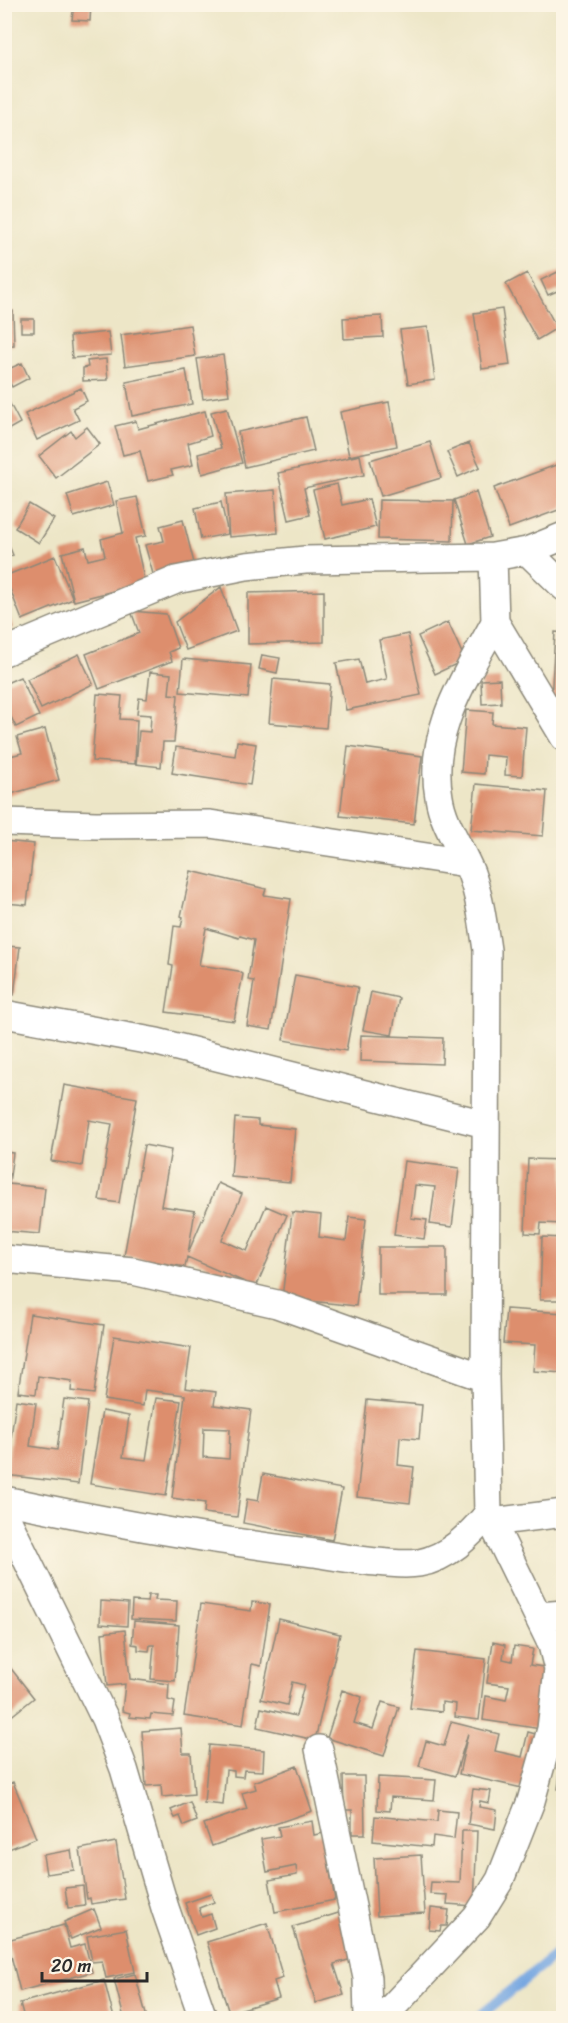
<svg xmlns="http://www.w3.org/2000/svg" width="568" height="2023" font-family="Sriracha,sans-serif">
<rect width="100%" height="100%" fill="#fcf5e5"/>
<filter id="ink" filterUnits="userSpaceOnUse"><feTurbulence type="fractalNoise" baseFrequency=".0167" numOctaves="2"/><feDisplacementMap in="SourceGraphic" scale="12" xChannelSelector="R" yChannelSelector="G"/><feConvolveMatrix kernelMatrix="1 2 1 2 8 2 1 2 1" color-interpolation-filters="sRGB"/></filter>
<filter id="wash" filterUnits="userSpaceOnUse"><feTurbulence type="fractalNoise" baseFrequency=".008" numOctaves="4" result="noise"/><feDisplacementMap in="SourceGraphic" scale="24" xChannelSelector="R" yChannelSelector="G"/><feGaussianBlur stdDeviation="1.35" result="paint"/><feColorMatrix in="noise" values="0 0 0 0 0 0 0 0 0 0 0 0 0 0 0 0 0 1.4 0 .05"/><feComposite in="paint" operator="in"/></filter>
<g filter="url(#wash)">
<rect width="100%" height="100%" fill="#ede6c7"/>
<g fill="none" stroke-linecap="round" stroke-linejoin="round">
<!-- stream -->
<path stroke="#77a7e1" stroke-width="10" d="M477,2018l87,-70"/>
</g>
<g id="blocks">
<!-- building -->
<path fill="#dd8e6d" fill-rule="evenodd" d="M74,4h17l-1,17 -18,-1z
M564,269v19l-16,7 -7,-15z
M527,273l30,55 -20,12 -31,-56z
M502,309l8,56 -28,4 -8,-56z
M13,311l1,34 -10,1v-34z
M382,316l1,21 -39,2 -1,-21z
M21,319h13v13h-13z
M190,325l5,31 -70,10 -4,-31z
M428,327l7,53 -27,4 -8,-54z
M108,332l3,23 -39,3 -2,-22z
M223,355l6,40 -26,4 -6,-40z
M106,359l2,21 -25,1v-13l5,-1 -1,-6z
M22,363l7,15 -17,9 -8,-16z
M186,370l6,34 -60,12 -6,-34z
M81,388l6,13 -14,7 6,12 -42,20 -12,-26z
M9,402l11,21 -16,9v-27z
M389,402l8,44 -48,10 -9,-44z
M227,408l15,55 -40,11 -4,-20 23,-6 -10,-36z
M205,411l6,25 -23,7 5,22 -22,5 2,5 -25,6 -8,-30 -17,4 -8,-29 21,-5 2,8z
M306,417l8,34 -69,16 -7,-35z
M87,427l13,17 -44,34 -17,-22 32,-25 4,6z
M430,442l11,36 -60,18 -11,-36z
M469,443l11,24 -22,10 -11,-25z
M360,455l4,20 -60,13 6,27 -21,5 -11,-47z
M564,462v46l-55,20 -15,-40z
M107,482l7,23 -40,12 -7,-22z
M337,484l5,21 27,-6 7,28 -51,12 -12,-49z
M275,490l3,43 -49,4 -3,-43z
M476,492l14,45 -22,7 -14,-44z
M137,497l9,39 -11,2 10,45 -71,18 -12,-48 23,-6 3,13 17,-4 -4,-17 22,-6 -7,-32z
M379,500l74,1 -1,40 -74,-2z
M221,502l7,32 -27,5 -6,-31z
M29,504l25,15 -15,24 -24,-15z
M183,520l11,43 -41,11 -8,-29 19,-4 -4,-15z
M4,534l9,21 -9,4z
M55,556l18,43 -51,21 -17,-44z
M221,587l16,44 -51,19 -11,-28z
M324,591v51l-76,2v-51z
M5,603l8,25 -8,2z
M131,611l35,3 12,34 -9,4 3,9 -73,28 -13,-35 53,-21z
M448,622l17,38 -30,14 -17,-38z
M555,632l9,1v71l-13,-1z
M408,634l13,61 -75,15 -10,-47 23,-4 6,25 22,-5 -8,-39z
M79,654l14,30 -52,25 -14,-30z
M262,655l18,3 -3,15 -18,-4z
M183,659l68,6 -3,33 -68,-6z
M150,672l21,2 -2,20 9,1 -4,47h-11l-2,25 -25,-3 3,-33 11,1 1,-17 -14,-1 2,-16 8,1z
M20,677l19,39 -23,11 -6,-12 -6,3v-34z
M273,679l57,5 -4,44 -57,-5z
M500,679l1,24 -19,1 -1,-24z
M97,694l25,2 -2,23 17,1 -2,44 -43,-3z
M466,710l27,2 -1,12 34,3 -4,49 -17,-1 1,-18 -21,-2 -1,19 -23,-2z
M45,729l14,51 -55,16v-57l6,17 12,-3 -5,-16z
M237,741l19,3 -6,41 -78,-12 4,-26 59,9z
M348,746l74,10 -8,68 -74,-8z
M476,784l71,7 -4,45 -72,-6z
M4,841l30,3 -7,61 -21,-2 3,-33 -5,-1z
M191,871l75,18 -2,6 27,4 -20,131 -24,-4 7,-45 -6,-1 6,-40 -14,-4 -1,2 -33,-10 -7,37 39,6 5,3 -9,47 -68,-9 7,-46 -4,-1 5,-39 7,1 2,-10 -2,-1z
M4,946l16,1 -6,48 -10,-1z
M295,975l63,12 -12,64 -63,-11z
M371,992l28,6 -7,37 -29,-5z
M361,1035l82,3 -1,26 -82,-3z
M64,1085l73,13 -18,105 -20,-3 13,-76 -23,-4 -7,46 -31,-5z
M235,1118l23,2v5l37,4 -5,53 -59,-5z
M144,1145l27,5 -10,56 34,5 -7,42 30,-70 24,11 -20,46 25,11 19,-45 21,9 -31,72 -69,-30 -2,10 -61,-11z
M4,1152l9,1 -4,31 36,4 -5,46 -36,-3z
M528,1159l36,1v64l-23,-1 -1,11 -15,-1z
M404,1161l55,7 -7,59 -22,-3 5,-37 -20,-2 -4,33 16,2 -3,19 -30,-4z
M292,1212l29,3 -2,22 27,4 3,-24 17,2 -10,87 -74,-8z
M542,1237l22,1v62h-24z
M378,1247h69v48h-69z
M506,1309l58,4v60l-31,-2 2,-26 -32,-2z
M30,1314l74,11 -10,69 -23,-3 1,-10 -34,-5 -2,18 -18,-2z
M114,1336l77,12 -6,40 31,4 -2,13 37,5 -14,107 -33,-4 1,-10 -33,-5 13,-103 -40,-5 -2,16 -39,-6zM204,1428l26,1 -1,30 -26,-2z
M156,1398l25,3 -15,95 -76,-12 12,-73 27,5 -6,41 23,3z
M64,1399l24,3 -10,82 -72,-9 10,-75 20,3 -6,43 27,4z
M367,1400l55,5 -3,34 -19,-2 -2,28 16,2 -4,36 -53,-6z
M263,1474l79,15 -10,51 -89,-17 4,-24 11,2z
M148,1595h8l-1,5 22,1 -1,20 -45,-2 1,-18 15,1z
M101,1601l27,2 -1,23 -27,-2z
M252,1602l18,2 -9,62 -9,-2 -9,61 -59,-9 17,-112 50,7z
M279,1619l61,15 -25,106 -58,-13 4,-19 35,8 8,-31 -12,-3 -5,23 -26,-6z
M134,1621l45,4 -4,56 -24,-2 3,-34h-4l-1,6 -11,-1v-5l-6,-1z
M125,1630l5,49 39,5 -1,16 7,2 -2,14 -22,-2 -1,5 -21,-2 1,-4 -8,-2 3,-27 -18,2 -5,-53z
M493,1642l12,3 -2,14 9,2 2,-15 19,3 -3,16 20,3 -9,61 -58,-9 3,-24 20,4 3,-14 -22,-3z
M417,1651l69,8 -7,61 -24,-3 1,-13 -14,-2v10l-32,-4z
M9,1666l25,32 -30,24v-53z
M342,1690l20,7 -8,26 19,6 9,-27 17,5 -15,49 -57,-18z
M451,1722l48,12 -4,17 27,6 6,-25 15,4 -12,54 -72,-16 9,-41 -13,43 -36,-10 7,-25 18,5z
M181,1728l2,25h8l3,41 -32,3 -1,-12 -15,1 -4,-55z
M209,1745l55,5 -1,21 -19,-1 -1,7 -9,-1v-5l-8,-1 -3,35 -19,-2z
M562,1757h2v32h-6z
M297,1766l15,45 -100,35 -8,-22 43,-15 -5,-16 14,-4 -2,-7z
M343,1776h21l1,58h-13v-24h-8z
M378,1777l58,3 -2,20 -43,-3 -1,14 -13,-1z
M13,1782l23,56 -32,13v-65z
M473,1789l18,2 -2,12 -9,-2 -1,6 18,3 -2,19 -27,-5z
M190,1802l7,19 -13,5 -4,-10 -5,2 -4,-8z
M438,1810l19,2 -3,27 -21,-3 -1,11 -59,-6 2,-25 62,6z
M312,1821l2,14 19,-4 4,21 -10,2 8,46 -60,12 -6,-32 28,-5 -1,-9 -29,6 -6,-33 19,-3 -2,-9z
M462,1831h15l-3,75 -27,-2 1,-9 -18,-1 1,-12 29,1z
M116,1842l9,57 -34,5 -1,-6 -3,1 -7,-50z
M71,1850l3,20 -28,4 -3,-19z
M421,1855l4,58 -48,3 -3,-58z
M83,1886l2,20 -17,2 -3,-20z
M211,1894l3,8 -15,6 3,9 9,-3 4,14 -19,7 -11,-32z
M431,1908l18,2 -2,16h-6l-1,5 -11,-1z
M94,1909l7,18 -30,12 -7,-17z
M345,1911l14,46 -25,7 10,31 -28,8 -23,-76z
M267,1923l16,55 -9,3 5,17 -50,15 -22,-71z
M64,1925l6,23 15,-4 7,28 -72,19 -13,-51z
M126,1929l9,43 -29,6 -4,-17 -10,1 -5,-26z
M135,1974l12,44h-23l-10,-39z
M104,1980l10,38h-90l-4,-15z"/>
</g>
</g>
<g filter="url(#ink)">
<use href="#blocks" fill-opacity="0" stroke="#8c8879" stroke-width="1.5"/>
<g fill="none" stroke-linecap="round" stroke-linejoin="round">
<defs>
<path id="street" d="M527,551l37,36
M493,557l2,65 69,115
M4,652l172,-72 70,-14 59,-6 188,-3 34,-6 37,-15
M4,822l92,3 114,-1 256,39
M4,1014l153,28 328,82
M4,1259l129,12 144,33 208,74
M4,1500c103,22 206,40 310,53 26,4 81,14 105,10 29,-5 50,-27 69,-49l-3,-136 2,-428c-4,-27 -7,-52 -16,-77 -10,-25 -28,-49 -32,-76 -12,-65 27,-120 56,-175
M4,1513l101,206 19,50 41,139 38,110
M492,1522l72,-9
M539,1616l25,-2
M319,1749l48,229 1,40
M382,2018l95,-101 23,-37 31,-79 20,-72 7,-60 -6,-24 -64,-131"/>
</defs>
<!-- street casing -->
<use href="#street" stroke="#8c8879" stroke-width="30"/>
<!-- street -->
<use href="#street" stroke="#fff" stroke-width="27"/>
</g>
</g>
<!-- margin -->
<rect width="568" height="2023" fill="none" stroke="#fcf5e5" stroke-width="24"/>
<!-- scale -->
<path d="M42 1972v9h105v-9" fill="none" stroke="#2b2b2b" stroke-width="3"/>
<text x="51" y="1972" font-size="18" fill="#2b2b2b" stroke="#fcf5e5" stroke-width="4.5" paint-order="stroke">20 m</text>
</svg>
